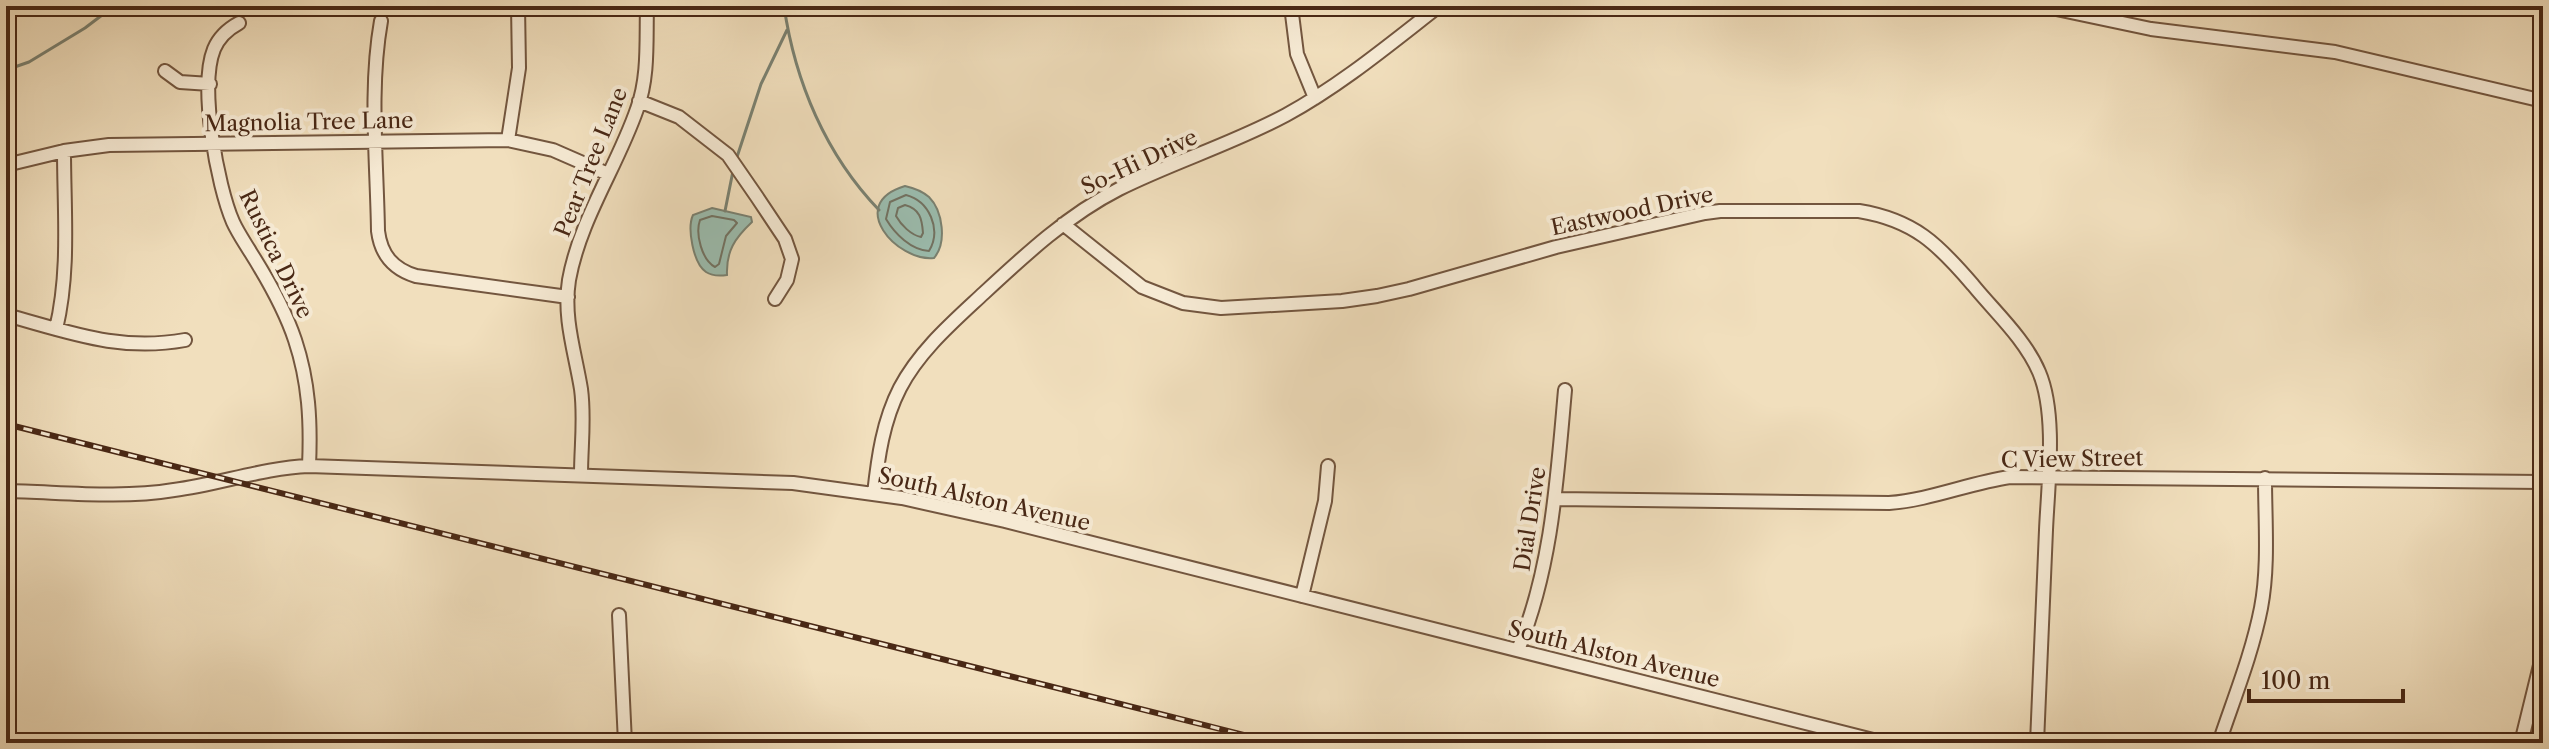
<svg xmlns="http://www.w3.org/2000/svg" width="2549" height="749" font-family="'Libre Caslon Text',serif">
<rect width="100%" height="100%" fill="#f1dfbd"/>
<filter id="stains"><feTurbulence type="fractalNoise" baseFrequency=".0025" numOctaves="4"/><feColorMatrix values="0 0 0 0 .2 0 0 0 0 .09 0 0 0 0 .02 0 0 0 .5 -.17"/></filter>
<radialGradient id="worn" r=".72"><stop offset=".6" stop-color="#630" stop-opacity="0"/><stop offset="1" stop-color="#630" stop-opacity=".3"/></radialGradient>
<!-- water -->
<path fill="#9bbdaf" stroke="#7a8171" stroke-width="2" d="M905,186c9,2 17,5 24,11 14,14 18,46 5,61 -37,4 -89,-54 -29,-72z
M712,208l39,9 1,5c-17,16 -26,29 -25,53 -7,1 -15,1 -21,-3 -13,-9 -19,-44 -13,-57z"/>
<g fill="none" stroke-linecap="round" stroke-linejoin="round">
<!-- shore -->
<path stroke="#727262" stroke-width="2" d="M906,195c23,6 36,34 23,56 -18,-1 -34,-17 -43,-32l4,-17z
M905,205c15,4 17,14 18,28l-2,4c-10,-2 -20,-12 -25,-21l2,-8z
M712,216l22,4 3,3 -11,13 -7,28 -4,3c-13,-7 -20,-33 -15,-47z"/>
<!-- stream -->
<path stroke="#7a8171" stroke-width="3" d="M784,6c11,76 42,149 95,204
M6,70l23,-8 56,-34 29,-22
M736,160l25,-76 26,-54
M725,211l8,-40"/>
<defs>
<path id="minor" d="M1291,6l6,48 18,44
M2042,6l109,23 184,23 208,49
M381,21c-12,68 -4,141 -3,210 3,24 15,38 38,45l152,21
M239,23c-11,6 -20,14 -25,26 -15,37 3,136 19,173 5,11 12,21 18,31 17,27 34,57 44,87 14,42 16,82 14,126
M165,71l15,11 30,2
M639,101l40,16 49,38 29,42 28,42 7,20 -5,21 -12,19
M508,140l11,-72 -1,-62
M6,165l58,-14 45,-6 399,-5 45,10 55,24
M1063,224l79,63 41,16 38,5 121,-7 35,-5 32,-7 147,-42 149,-34 15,-2h139c55,9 79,33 114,74 22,27 52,54 66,87 18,42 9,112 7,158 -3,71 -6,142 -9,213
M6,315c63,17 113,37 179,25
M56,329c14,-58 8,-119 8,-178
M581,475c0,-29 4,-57 0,-86 -6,-37 -18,-71 -12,-109 11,-61 48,-113 68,-171 12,-32 9,-69 10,-103
M6,491c55,1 113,8 168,-1 46,-6 89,-22 135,-24l484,17 109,15 103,23 880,222
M874,494c4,-37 9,-73 26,-106 20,-38 53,-66 84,-95 42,-39 84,-78 135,-104 54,-27 113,-45 167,-74 55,-30 104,-71 153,-109
M1556,499l333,4c41,-3 80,-20 121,-26l533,5
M1302,596l23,-95 3,-35
M619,615l6,128
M1518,650c34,-83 39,-171 47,-260
M2219,743c15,-45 33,-89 42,-135 8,-42 4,-87 4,-130
M2521,743l22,-90"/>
</defs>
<!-- minor casing -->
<use href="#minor" stroke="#73563f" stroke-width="16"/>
<!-- minor -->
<use href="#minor" stroke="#f6ead4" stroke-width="12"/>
<defs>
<path id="rail" d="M6,424l1270,319"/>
</defs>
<!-- rail casing -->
<use href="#rail" stroke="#492815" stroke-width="6"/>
<!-- rail -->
<use href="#rail" stroke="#f6ead4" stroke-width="3" stroke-dasharray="9" stroke-linecap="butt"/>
</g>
<g text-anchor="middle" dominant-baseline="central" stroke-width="8" stroke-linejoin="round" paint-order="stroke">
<!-- street labels -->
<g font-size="22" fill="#492815" stroke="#f6ead4">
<text transform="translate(309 122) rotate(-1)">Magnolia Tree Lane</text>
<text transform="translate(591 162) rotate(-68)">Pear Tree Lane</text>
<text transform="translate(1139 162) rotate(-25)">So-Hi Drive</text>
<text transform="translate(1632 211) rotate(-12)">Eastwood Drive</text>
<text transform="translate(276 254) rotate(64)">Rustica Drive</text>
<text transform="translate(2072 459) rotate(-1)">C View Street</text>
<text transform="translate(984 499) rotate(13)">South Alston Avenue</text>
<text transform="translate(1530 519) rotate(-81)">Dial Drive</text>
<text transform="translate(1614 654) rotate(14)">South Alston Avenue</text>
</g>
</g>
<!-- margin -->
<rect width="2549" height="749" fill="none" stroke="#f1dfbd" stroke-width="32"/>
<rect x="8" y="8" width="2533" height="733" fill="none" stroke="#492815" stroke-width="4"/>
<rect x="16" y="16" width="2517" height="717" fill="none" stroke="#492815" stroke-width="2"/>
<!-- scale -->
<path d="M2249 689v12h154v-12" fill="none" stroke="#492815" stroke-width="4"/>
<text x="2261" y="689" font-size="24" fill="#492815" stroke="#f6ead4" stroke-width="6" paint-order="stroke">100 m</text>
<rect width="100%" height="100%" filter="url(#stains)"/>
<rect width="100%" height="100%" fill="url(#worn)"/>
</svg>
